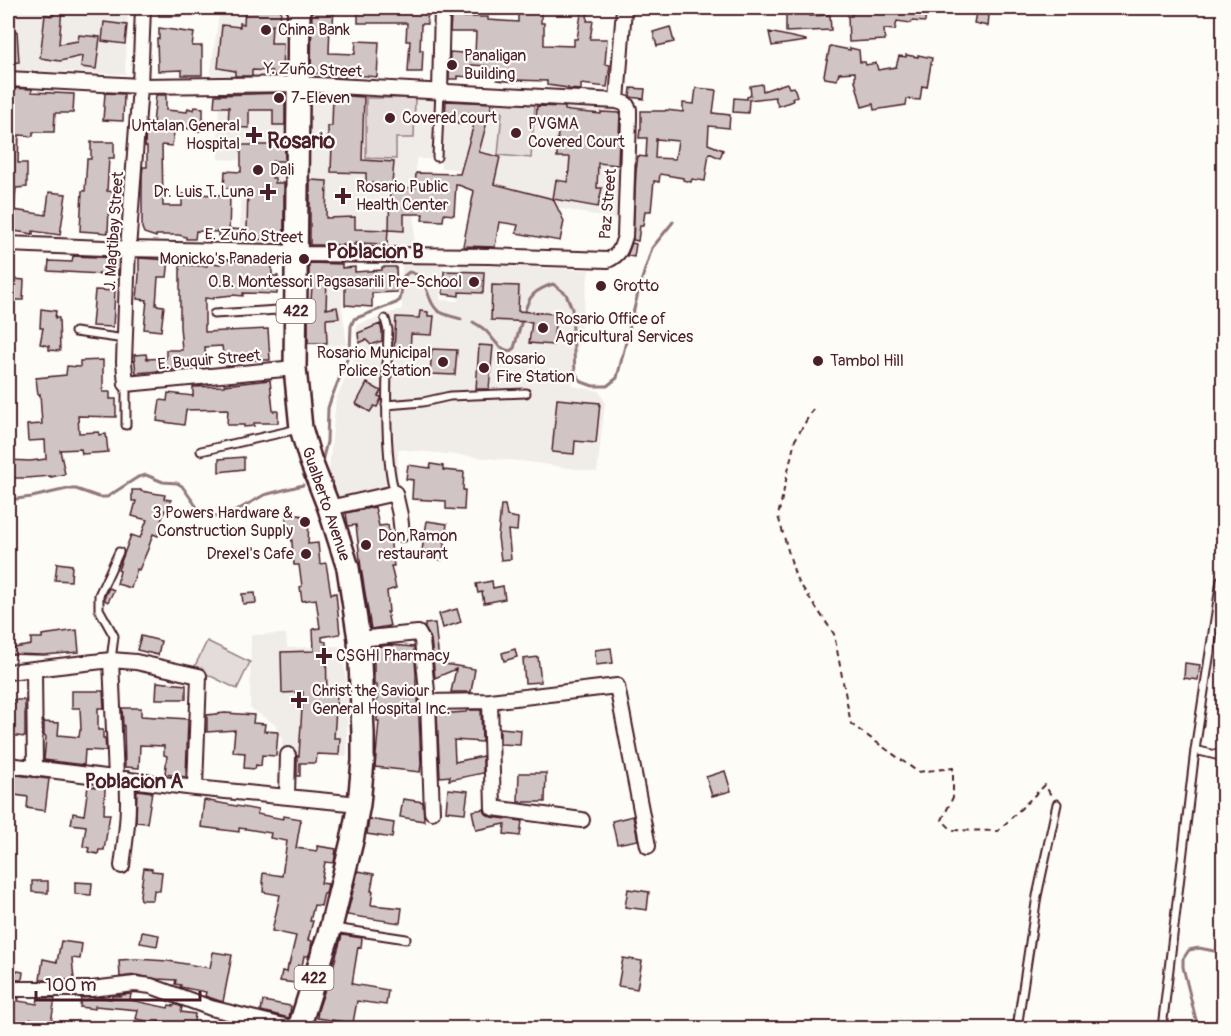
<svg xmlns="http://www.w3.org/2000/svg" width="1231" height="1036" font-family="Pangolin,sans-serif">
<rect width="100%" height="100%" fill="#fdfcf7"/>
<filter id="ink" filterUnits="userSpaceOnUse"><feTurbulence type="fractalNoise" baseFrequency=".0167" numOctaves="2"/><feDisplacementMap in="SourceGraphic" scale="12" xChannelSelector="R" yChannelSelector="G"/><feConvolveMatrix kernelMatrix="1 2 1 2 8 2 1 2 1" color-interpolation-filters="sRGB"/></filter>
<g filter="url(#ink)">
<!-- built -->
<path fill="#f0ece8" d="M8,8h120l-3,66 -117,-4z
M220,8h68l-2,70 -76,-1z
M219,89l69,1 -2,156 -46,-1 1,-85 -23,-1z
M307,93h57l52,4 78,3 125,8 3,4 -5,108 -161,-33 4,-18 -19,-1v-7l-25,-3 -2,87 -90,1v-32l-18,-1z
M304,258l41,2 -3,48 5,37h-43z
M402,264l40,1 -2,35 18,1 2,-37 129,6 -17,116 27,5 6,11 -8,70 -69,-10 -130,-13v48l-63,12 -7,-29 8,-81 22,-47 -2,-27 46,-16z
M286,634l1,14 55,-2 5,46v64l-66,-2 1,-14 -6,-15 -26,-17 1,-73z"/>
<!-- green -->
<path fill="#e3dcda" stroke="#967e82" stroke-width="1.5" d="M366,98h49l-1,40h-18v21l-30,-1z
M495,98l12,1v4l28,2 -4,53 -33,-3 4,-43 -8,-1z
M207,641l43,21 -13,27 -43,-21z"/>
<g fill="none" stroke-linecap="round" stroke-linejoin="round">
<!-- stream -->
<path stroke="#91777b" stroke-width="3" d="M524,314c5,-19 11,-24 29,-30l13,10 6,15 3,64 7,9 11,4h14l10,-8 23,-93 12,-37 21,-26
M473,322c5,3 9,5 13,9 8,8 12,18 24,20l4,-3 8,-28
M322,461l5,-19 1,-34 3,-9 19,-47 1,-26 3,-7 42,-16 4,-3 4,-24 5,-4c20,3 16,27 28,38 6,5 17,7 24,9
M8,500l24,-3 35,-8h9l23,8h8l31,-20 8,-2 17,7 14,1 5,3 19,27 11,4 15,-1 37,-21 39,-10
M1198,1028l-15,-61v-8l6,-9 10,-2 25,5"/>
</g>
<!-- building -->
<path fill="#d0c5c4" stroke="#4a1f2b" stroke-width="1.5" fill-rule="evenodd" d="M53,8h9l-3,36 19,-3 1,-6 21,2 -4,32 -15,-2 1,-11 -22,5 -20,-3 5,-43 8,1z
M159,8h23v8h-23z
M245,8h36l-1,17h-8l-1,18h12l-1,32h-10v-4l-20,-1v6h-17v-5l-17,-3 4,-43 18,2v-4l4,1z
M312,8h22l-1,16h-3l-1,29 26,1 1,-13 23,1 -2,35 -32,-3v4l-17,-1v-3l-17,-1z
M358,8h70l-1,16h-6l-1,26h3l-1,22h-14l2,-31h-4l1,-18h-49z
M518,8h23v15h3v22l30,1v-7h3l5,-31h6l-1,13h6l-3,18h17l-2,25 5,1 -3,22 -26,-3v6l-13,-1v-1l-21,-3v-4l-32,-1v2l-18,-2 1,-7 -11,-2 1,-5 -17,-1 -2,12 -11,-1v3h-9l1,-27 25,2 1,-22h-26l1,-15h37v3l30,2z
M799,8h10l1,8 20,-1 1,15 -45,2v-23h13z
M854,8h72l-1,14 -13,-1 -1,2 -14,-2 -2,9 -11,-1 1,11 -36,2 -1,-26h4l-1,-6h3z
M976,13l13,2 -1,11 -14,-3z
M104,22l23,3 -2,19 -23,-3z
M670,27l4,15 -17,4 -4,-14z
M159,28l35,5 -2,13h10v29h-20v-5l-24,1 -1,-32h2z
M8,31h9l2,31 -11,1z
M769,32l37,8v1l-34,5z
M830,46l20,4v-2l9,2 1,12h5l1,3 10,-2 2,7 18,-3 3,-11 7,1v-2l12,2v-2l14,3 -5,29 -5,-1 -2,14 -13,-1 -1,6 -32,5 -1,-6 -11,3 -7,-26v-9l-16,1 -2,7 -12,-2 -1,-3z
M787,83l2,5 5,-1 3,9 -5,2 1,3 -15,5 -3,-9 -26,3 -1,13 -15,-1 1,-14 13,1v-2l4,-2 -1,-9 12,-2 1,7z
M8,88l24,1v3l42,2 -1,19h-18l-1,19h-21v4l-14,-1 -1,28h9v24l-11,1 -2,22 32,5 3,-23 17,2 -6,41 -27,-4v3l-25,-4z
M631,88l14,1 -1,10 -14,-2z
M696,88l20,2 -3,23 17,2 -1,13 -20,-2 -1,18 15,6 -3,8 -11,-5 -4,28 -13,-2 -1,3 -8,-2v-2l-23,-4 -1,8 -5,-1 -3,30h-6l-2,15h-3l-2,15 -5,-1 3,-69 2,-15 8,1 1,-19h-8l1,-9h1v-18h24l1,-1 17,2v-9l11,1zM656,139l22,2 -3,18 -20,-1z
M105,93l19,1 -1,27 -20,-1z
M285,93v32h-12v-15h-24v18l-21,-1 1,-20h-15l1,-12z
M156,95h10v15l21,2 1,-4 6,2 1,-3 8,1v11l-3,12 -25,-5 -3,20 -10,-1 1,61h19v-12l48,1 -1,41h-11v-4l-22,-1 -1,8h-9v-2l-7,-2h-23v2l-12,-4 -2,-5v-53l1,-8h4v-20l-2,-1 1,-23 7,1z
M333,95l31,2 -2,63 32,2 -2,22 -26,-1v-10l-35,-1 1,-28h-4v-18h4z
M446,101l46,2 -13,49 21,5 -6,27 59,15 11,22 -4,20 -44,-8 2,-8 -19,-3 -4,25 -32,-1 11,-55 -18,-7 -2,31 -10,-1 -1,7 -21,-1 1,-6h-19v17l-15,-1 1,-43 25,1 1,-15 44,1 14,-50h-16l-2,-4 -11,-1z
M537,106l28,1v3l5,1 31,3v-2l19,1 -2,52 -20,-2 -1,25h5l-4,19 -45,-8 3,-19 12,2 2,-25h-13l1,-32 -22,-2z
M91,142h23v16h-5l-2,33 9,1 -1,16 -6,1 -1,24 -28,-2 2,-40h3l2,-32h4z
M241,145h44v16h-13v17h3v5h9v60h-8v-4l-46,1 1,-11 16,1 1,-41 -24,-1 1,-17 16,1z
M310,180l17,1 -1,37 29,-1v12l33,1 -1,14 -32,-1v2h-45z
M632,243l4,1 -2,13 -7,-1z
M73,256l46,2 -1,17 -70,-4 1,-10 23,1z
M139,258l30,2 -2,17h-9l-2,28 8,1 -3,25 -17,-2 3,-29 -10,-1 2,-24z
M221,260l44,1v5l7,-1v11h6l-1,18 -34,-1v3l-10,-1 -19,2v2l-9,-1v34l63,-3 2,31h-24v-3l-22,3 -2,-14 -17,1 1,20 -70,6 -2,-18 12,-1 1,5 19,-1v-8h16l-2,-24v-61l27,1 1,-3 13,1z
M309,263l33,1v4l13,-1v5l27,-2v-3h14l1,25 -25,1v14l-27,-2v-27h-18l-1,31 11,-2 2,11 -13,1 1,24h-19v-41l3,-1 1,-15 -3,-1z
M444,271l40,1 -1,21 -24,-1v4l-16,-2z
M14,279l10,1 -1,20h-15v-16h6z
M492,285l27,1 -1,25 38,3 -3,31 -24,-2 3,-21 -41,-2z
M95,290l20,1 -2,36 -21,-1z
M41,309l15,2 -1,7h4l1,33 -11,-1v-4l-9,-2 3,-16h-3z
M420,311l8,1v4h6l-2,19 -21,-1 -1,16h-16l2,-33 23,1z
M380,324l2,7v10l-11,4 -5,-5 -7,3 -1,-10z
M479,345l14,1 -4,43h-13z
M432,349l25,1 -2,25 -25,-1z
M103,360v32h7v7h6v18l-38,-1 1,17 20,-1v3l7,-1 2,18 -26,2 -1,-5 -21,1 5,24 -14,3v-1l-25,2h-12v-2h-6v-16l22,1 16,-2 -1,-19 -17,1 -1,-16 15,-1 -2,-30 -2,1 -2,-17 30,-3 1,-9 13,1v-6z
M270,380l3,31h5v12h-24v3l-10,1v-2h-17l1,-16 -42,1 -2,15 -27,-4 3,-21 7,1 1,-8 25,3v-9l31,-1v-1z
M367,383l14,8 -3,5 3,1v2l-4,8 -3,-1 -4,6 -14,-8z
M557,399l43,4 -4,40 -21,-2 -1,13 -22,-2z
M244,457v12l-25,3v-13z
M431,464l12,2v4l21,2 -1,18h2l-1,20 -18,-1v-8l-34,-2 1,-19 -7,-1 2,-14 22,3z
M132,490h9v1l24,4 -1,4 7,1 -1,11 -5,-1 -5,14 2,1 -4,11 -5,-2 -5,15 -9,21 -2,-1 -6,19 -14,-4 3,-13 -2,-1 13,-35 9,3 7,-18 -15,-4 4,-15h-4z
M501,505h4l2,11 11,2 -1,13 -9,-1 3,29 -10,1 -3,-23z
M375,507l4,19 9,-1 6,41h-3l5,22 -9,3 2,21h-2l3,14 -19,3 -10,-61 -5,-43 -8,1 -2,-13z
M286,513l23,4 -1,27 10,-1 2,21 6,-1 5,31 5,-1 4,41 -18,3v4l4,1 1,52h10l-3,44h6l-1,17 -22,-1 -1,9h-16v13h-3v-20h2l4,-64 -21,1 -1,-41 33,-1 -1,-22 7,-1 -4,-29 -14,2 -2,-14 2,-1 -3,-21h-5l-3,-33 -5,-1z
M427,521l20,3 -5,36 -21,-4z
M57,563l15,2 -1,16 -16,-1z
M492,581l1,7 10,-2 2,13 -21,4 -2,-11 -4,1 -2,-9z
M109,588l5,2 -6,12 -3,-2v-4z
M255,593l1,10 -13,1 -1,-10z
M457,609l4,13 -18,6 -4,-14z
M435,623l4,38 4,-1 2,4 30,5 -4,23h-20l5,-23 -21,9 -4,-39 -6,-11v-4z
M77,630l2,22 -35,3 -36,-1v-5l23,-4v-7h11v-3z
M141,636l20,5 -3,14 -21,-5z
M390,645l24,2 2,27v12l-22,10h24l3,68 -1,8 -45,-5 4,-46h-2v-36h-3v-38z
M611,648l2,15 -17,2 -1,-15z
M515,649l2,8 -13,4 -2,-8z
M538,657l3,25 -16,1 -2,-24z
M1185,663l15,2 -2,15 -14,-2z
M157,682l29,3v14h-30z
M72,691h31l1,17h-6v22h5v8h2l1,13 -21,-1 -1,15 -40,-5 2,-23 -2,-1v-14l15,1 -1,12 21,2 1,-7h1l-1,-22h-8z
M8,700h17v37l-17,-2z
M122,708h19v8l47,3 -2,58 -21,-3 2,-18 -3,-1v-9l-24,-1 -1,23 -14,-1 -1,-41h-1z
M467,710h14l1,32 -28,-2 1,22 28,-6v17l-34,7 1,-4 -10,1 -3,-63 29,-2z
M225,713l29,2 -1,8 12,1 -1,7 14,1 -2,24 -14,-1 -1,11 -5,-1 -1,4 -11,-1 1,-15 -12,-1 2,-22 -28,2v-17z
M500,728l21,2 -1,15 -20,-1z
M725,771l6,20 -19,5 -6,-19z
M519,773h27l-1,29h-27z
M8,774l41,5 -4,32 -18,-3 1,-11 -20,-3z
M88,786l17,2 -1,26h6l-6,36h-5l-1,4 -10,-2 1,-4 -6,-2 3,-20 -15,-2 2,-11 11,2z
M448,789l20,2 -3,22 -19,-2z
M137,790l15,2 -5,31 -11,-1z
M403,799l20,3 1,19 -24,-4z
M204,800l54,10 -1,4 26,5 1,-3 17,3 -5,29 21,3v-5l19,3 -2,14 -9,-1 -4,21 7,1 -2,10 -2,-1 -3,13 -7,-1 -4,16h3l-5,19 4,1 -2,12 -2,3h-4l-2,10 -4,-1 -3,18 -15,-2 2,-10 5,1 1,-7h1l7,-29 -24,-5 8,-36 -17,-3 1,-9h-2l1,-10 19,3 5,-35 -17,-3 1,-5 -24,-4 -8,-1v4l-38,-5z
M484,809l1,4 6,4 31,4 -2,15 -16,-2 1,-10 -29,6 -4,-19z
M633,816l5,24 -21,4 -5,-23z
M369,819l25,4 -2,15 -25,-4z
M144,868l8,1v2l10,1 -2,19 -6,-1 -1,10h-12l-1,-5z
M358,871l16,3 -3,17h2l-2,14 31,3 -2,15 -53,-8z
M32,881h16v12l-16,-1z
M75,882l17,1 -1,12 -16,-1z
M628,889l21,3 -2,18 -22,-3z
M142,932l17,3 -2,11 -17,-3z
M342,935l20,3 -1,10 -3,-1 -6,37 36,6 -2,15 -29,-4 -4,22 -36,-5 1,-8 13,-39h1z
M61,941l21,3 -2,15 -8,-1 2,22h-34l3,-21 14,3z
M213,952l19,3 -9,47 -18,-6 1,-4 -26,-5 1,-2 -6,-1 1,-4 -19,-1 -21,-4 -16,2 -1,-17 17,-1 32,2 42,7z
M623,958l19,3 -5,28 -19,-3z
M13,970l10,2 -1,8h-11z
M131,994l-1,6 38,8 1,-3 5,1 1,-2 7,3 -1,5 14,2 -2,15h-12v-3l-24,-4v1l-21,-4 2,-9 -43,-4v3l-15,-2 1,-9 17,-1 13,2 1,-3h9l-1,-1z
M8,998h11l-1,3 19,3 1,-6h17l-4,25 -20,-4 -1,5 -15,-2 -1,7h-6z
M263,1001l28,5 -2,12 -28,-7z"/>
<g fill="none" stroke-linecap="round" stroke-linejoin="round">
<defs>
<path id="service" d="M437,157l3,-66
M214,314l79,-5
M385,319l3,11c-1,39 -3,78 0,117 1,16 2,31 7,46
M75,332l50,7
M126,384v41
M386,405l37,-3 27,-6 76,-3
M201,451l97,-22
M111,660l3,-24 -15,-27v-14l20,-43
M1195,750l26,-170
M334,928l72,11
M1017,1028l20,-132 20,-92
M1162,1028l33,-278 29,7"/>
<path id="minor" d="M143,8l-3,78 -12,163 -4,113 2,22 169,-16
M8,79l132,7 158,-2 319,17 9,3 3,5v9l-4,118c-4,13 -5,18 -17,24l-119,-4 -193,-2 -18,-2 -150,-3 -120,-5
M440,91l2,-83
M617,101l7,-93
M329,508l66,-15 5,22 2,19
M359,639l59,-6 4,7 6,62 4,110
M111,660l5,118
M34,670l1,99
M8,672l103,-12 25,2 63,14 -4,112
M490,701l3,107 89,12
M428,702l62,-1 127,-15 31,160
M8,765l187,23 164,16
M287,796l1,-41
M122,866c4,-30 8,-56 5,-87
M8,989h83l44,-5 16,2 60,22 81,20"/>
<path id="primary" d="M299,8l-4,360 6,60 9,31 19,49 19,60 11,71 4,94v28l-4,43 -7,37 -21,86 -32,101"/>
</defs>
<!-- service casing -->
<use href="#service" stroke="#4a1f2b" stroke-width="11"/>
<!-- minor casing -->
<use href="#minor" stroke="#4a1f2b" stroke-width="18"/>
<!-- primary casing -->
<use href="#primary" stroke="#4a1f2b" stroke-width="26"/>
<!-- path -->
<path stroke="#4a1f2b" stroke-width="2" stroke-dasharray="6 4.5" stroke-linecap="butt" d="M813,409l-18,31 -17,76 18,62 38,56 17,90 67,48 35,-4v29l-11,23 10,10 46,1 47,-46 7,12"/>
<!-- service -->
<use href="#service" stroke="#fdfcf7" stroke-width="7"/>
<!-- minor -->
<use href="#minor" stroke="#fdfcf7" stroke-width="14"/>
<!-- primary -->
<use href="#primary" stroke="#fdfcf7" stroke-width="21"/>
</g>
</g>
<!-- markers -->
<g fill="#4a1f2b" stroke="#fdfcf7" stroke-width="2">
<circle cx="266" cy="30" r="6"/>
<circle cx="452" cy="65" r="6"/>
<circle cx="279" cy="98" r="6"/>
<circle cx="390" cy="118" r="6"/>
<circle cx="516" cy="133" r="6"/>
<path d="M251 126h6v6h6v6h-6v6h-6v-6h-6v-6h6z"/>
<circle cx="258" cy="170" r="6"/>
<path d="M265 183h6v6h6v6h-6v6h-6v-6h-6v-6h6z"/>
<path d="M340 187h6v6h6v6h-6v6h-6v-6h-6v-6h6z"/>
<circle cx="304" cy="259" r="6"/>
<circle cx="474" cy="282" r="6"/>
<circle cx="601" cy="286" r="6"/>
<circle cx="543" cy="328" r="6"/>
<circle cx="818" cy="361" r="6"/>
<circle cx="443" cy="362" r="6"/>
<circle cx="484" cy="368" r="6"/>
<circle cx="305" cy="522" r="6"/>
<circle cx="366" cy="545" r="6"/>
<circle cx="306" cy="554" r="6"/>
<path d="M321 647h6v6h6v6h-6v6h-6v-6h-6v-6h6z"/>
<path d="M296 691h6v6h6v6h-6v6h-6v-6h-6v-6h6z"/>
</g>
<g text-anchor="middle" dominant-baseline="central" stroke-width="4.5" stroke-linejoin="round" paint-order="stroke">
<!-- shield labels -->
<g fill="#fdfcf7" stroke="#806168" stroke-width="1.5">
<rect x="276.5" y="299" width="39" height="24" rx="4.5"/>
<rect x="294.5" y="966" width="39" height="24" rx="4.5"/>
</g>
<g font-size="15" font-weight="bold" fill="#4a1f2b">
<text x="296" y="311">422</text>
<text x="314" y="978">422</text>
</g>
<!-- poi labels -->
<g font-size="16" fill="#4a1f2b" stroke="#fdfcf7" text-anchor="start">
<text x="278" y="30">China Bank</text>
<text x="464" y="56">Panaligan<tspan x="464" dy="18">Building</tspan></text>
<text x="291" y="98">7-Eleven</text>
<text x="402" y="118">Covered court</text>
<text x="528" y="124">PVGMA<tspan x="528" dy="18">Covered Court</tspan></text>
<text x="240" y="126" text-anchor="end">Untalan General<tspan x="240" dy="18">Hospital</tspan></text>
<text x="270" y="170">Dali</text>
<text x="356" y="187">Rosario Public<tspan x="356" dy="18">Health Center</tspan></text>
<text x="254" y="192" text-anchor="end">Dr. Luis T. Luna</text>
<text x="292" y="259" text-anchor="end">Monicko's Panaderia</text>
<text x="462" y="282" text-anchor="end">O.B. Montessori Pagsasarili Pre-School</text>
<text x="613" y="286">Grotto</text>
<text x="555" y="319">Rosario Office of<tspan x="555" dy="18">Agricultural Services</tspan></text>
<text x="431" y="353" text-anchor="end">Rosario Municipal<tspan x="431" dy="18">Police Station</tspan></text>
<text x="496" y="359">Rosario<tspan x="496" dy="18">Fire Station</tspan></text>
<text x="830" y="361">Tambol Hill</text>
<text x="293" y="513" text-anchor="end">3 Powers Hardware &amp;<tspan x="293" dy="18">Construction Supply</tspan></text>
<text x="378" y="536">Don Ramon<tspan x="378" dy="18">restaurant</tspan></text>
<text x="294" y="554" text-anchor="end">Drexel's Cafe</text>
<text x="336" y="656">CSGHI Pharmacy</text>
<text x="312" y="691">Christ the Saviour<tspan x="312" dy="18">General Hospital Inc.</tspan></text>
</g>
<!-- street labels -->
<g font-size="16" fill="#4a1f2b" stroke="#fdfcf7">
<text transform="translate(313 70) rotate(2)">Y. Zuño Street</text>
<text transform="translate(608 204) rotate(-85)">Paz Street</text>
<text transform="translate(114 231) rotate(-86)">J. Magtibay Street</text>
<text transform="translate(254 236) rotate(2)">E. Zuño Street</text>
<text transform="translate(209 360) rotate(-5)">E. Buquir Street</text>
<text transform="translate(326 504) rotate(71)">Gualberto Avenue</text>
</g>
<!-- quarter labels -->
<g font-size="20" font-weight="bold" fill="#4a1f2b" stroke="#fdfcf7">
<text x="375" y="251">Poblacion B</text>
<text x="134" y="781">Poblacion A</text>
</g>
<!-- district labels -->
<g font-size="22" font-weight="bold" fill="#4a1f2b" stroke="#fdfcf7">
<text x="301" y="141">Rosario</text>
</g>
</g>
<!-- margin -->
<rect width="1231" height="1036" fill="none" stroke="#fdfcf7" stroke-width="30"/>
<rect x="15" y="15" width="1201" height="1006" fill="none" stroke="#4a1f2b" stroke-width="2" filter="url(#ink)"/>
<!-- scale -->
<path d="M36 991v9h164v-9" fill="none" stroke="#4a1f2b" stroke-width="3"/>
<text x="45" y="991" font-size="18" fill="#4a1f2b" stroke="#fdfcf7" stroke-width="4.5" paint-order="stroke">100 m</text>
</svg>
